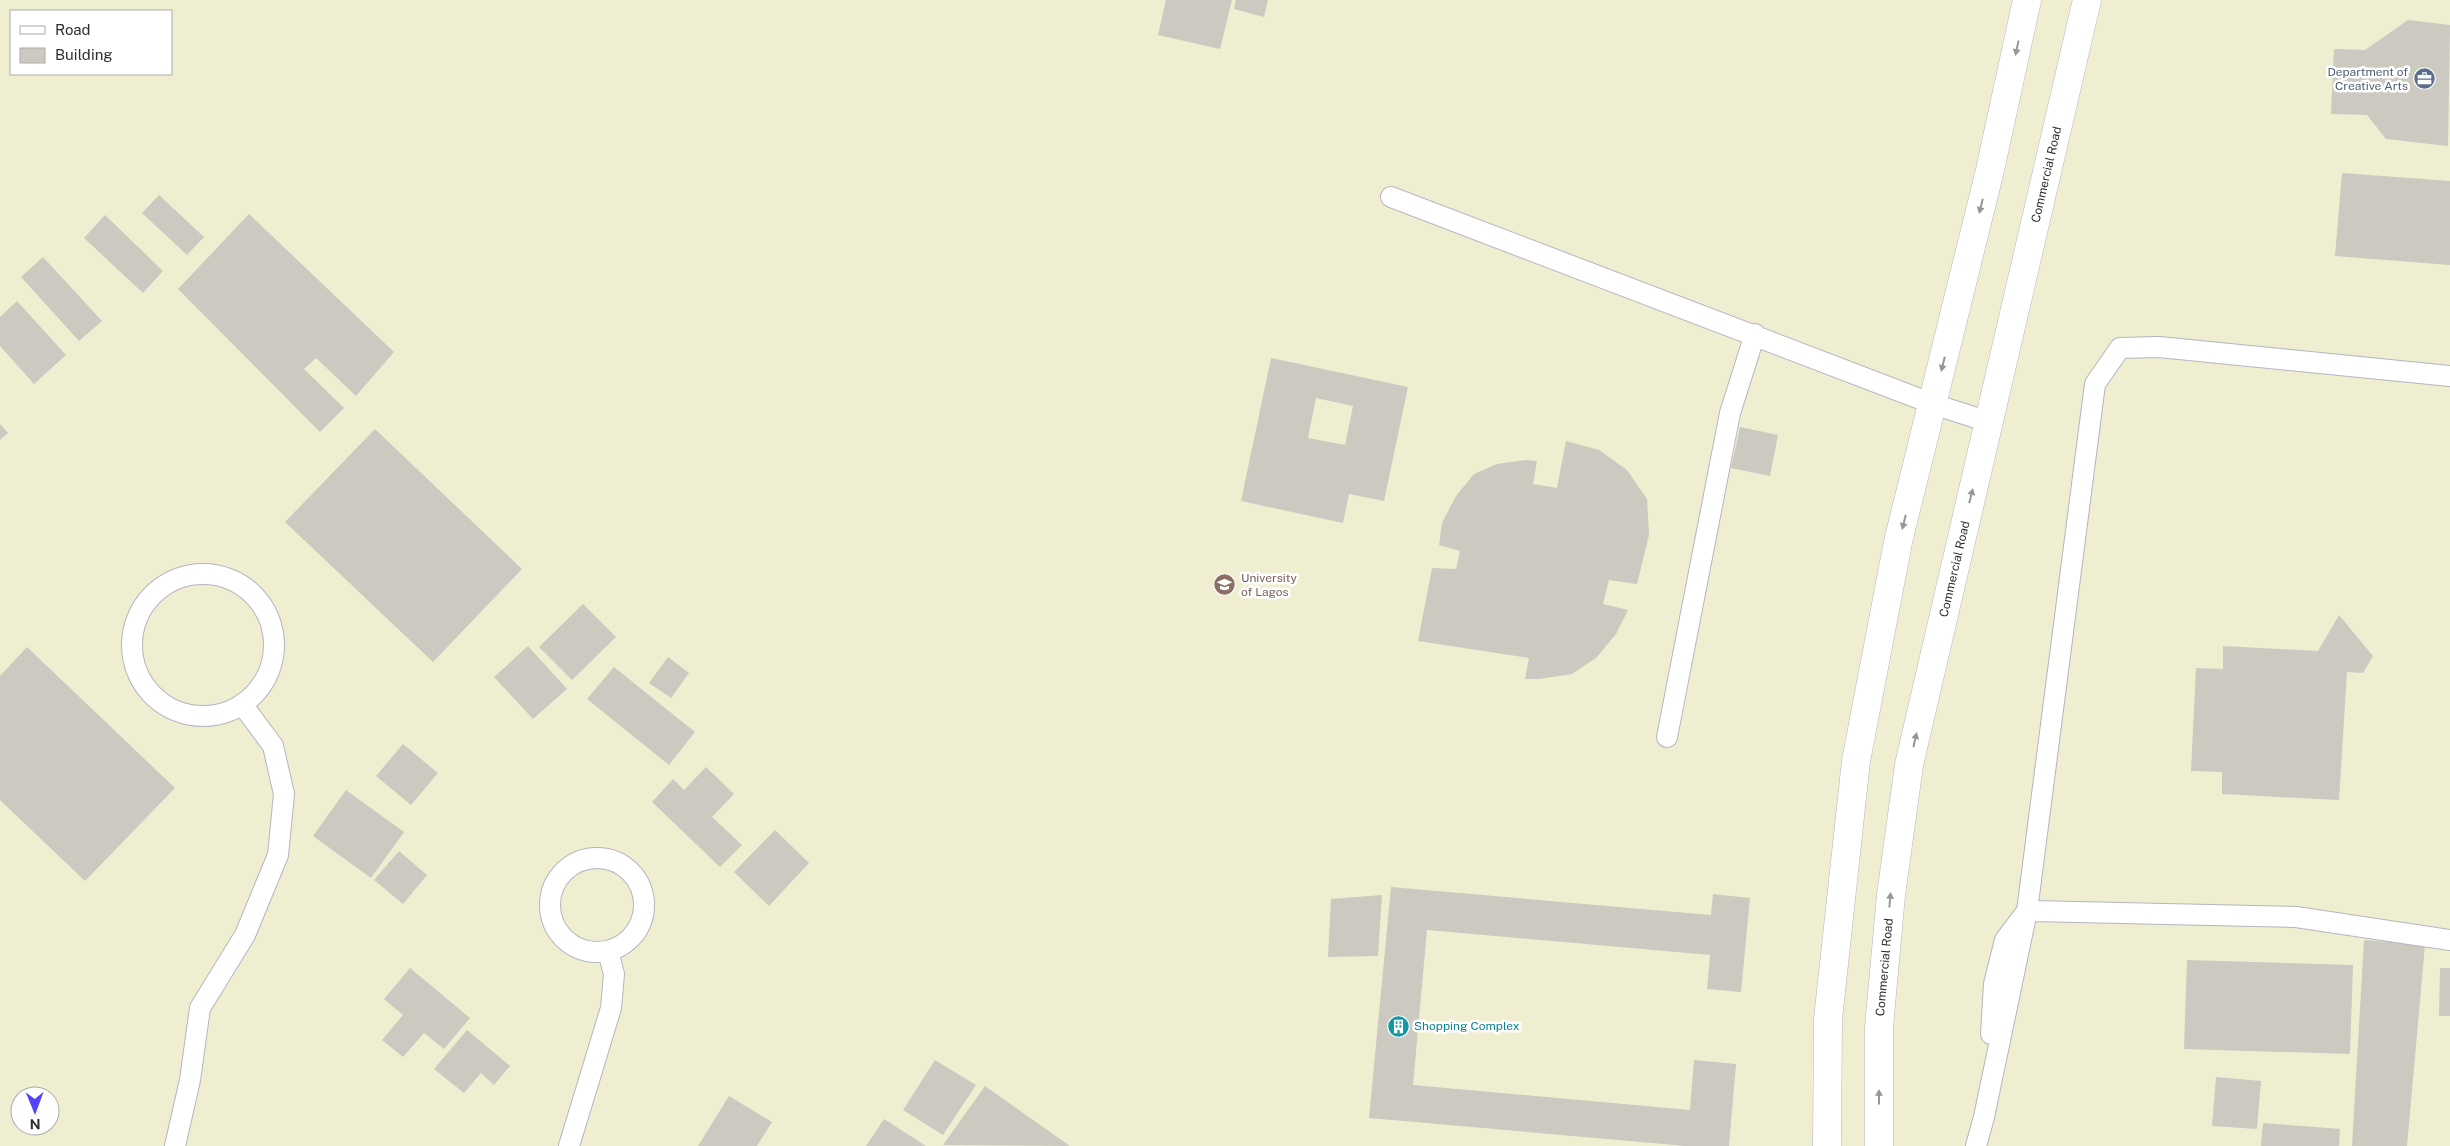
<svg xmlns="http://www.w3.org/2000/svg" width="2450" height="1146" font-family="'Public Sans',sans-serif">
<rect width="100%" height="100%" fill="#efede1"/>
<!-- education -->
<path fill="#f0eed1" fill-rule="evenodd" d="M0,0h2450v1146h-2450zM11,11h160v63h-160zM20,1096h30v30h-30z"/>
<!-- building -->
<path fill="#cbc9c0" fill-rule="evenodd" d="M1166,0h66l-12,49 -62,-14z
M1236,0h32l-4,17 -30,-8z
M2408,20l42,5 -2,121 -62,-7 -19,-24 -36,-1 3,-65 31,1z
M2342,173l108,8v84l-115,-9z
M159,195l45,42 -17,18 -45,-42z
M249,214l145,138 -38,44 -40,-38 -12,11 40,39 -24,24 -142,-143z
M105,215l58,56 -20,22 -59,-55z
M43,257l59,64 -23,20 -58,-64z
M17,301l49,54 -32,29 -34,-38v-29z
M1271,358l137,29 -24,114 -35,-7 -6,29 -102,-22zM1316,398l37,8 -8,39 -37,-7z
M0,424l8,9 -8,7z
M1740,427l38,8 -8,41 -39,-8z
M375,429l147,140 -89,93 -148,-140z
M1566,441l33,9 28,20 20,29 2,36 -12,49 -28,-4 -6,24 25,6 -12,24 -20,24 -24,16 -33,5h-14l4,-21 -111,-17 14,-73 24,1 4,-18 -21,-6 3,-22 14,-27 18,-22 23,-10 28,-4 12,1 -4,23 24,4z
M583,604l33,33 -44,43 -33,-33z
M2339,615l34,41 -10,17 -16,-1 -8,128 -117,-6v-22l-31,-1 5,-103 27,1v-23l95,5z
M528,646l39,43 -34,30 -39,-42z
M27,647l148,141 -90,93 -85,-81v-124z
M668,657l21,16 -18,25 -22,-15z
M614,667l81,65 -26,33 -82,-66z
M403,744l35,29 -27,32 -35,-29z
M706,767l28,27 -22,23 30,28 -22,22 -68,-65 21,-23 11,11z
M346,790l58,42 -33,46 -58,-42z
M775,830l34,33 -40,43 -35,-34z
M399,851l28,24 -24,29 -29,-24z
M1391,887l320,28 2,-21 37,4 -9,94 -34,-3 3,-34 -283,-25 -14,155 277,25 4,-50 42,4 -7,82h-43l-317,-28z
M1382,895l-4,61 -50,1 3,-58z
M2364,940l61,5 -18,201h-55z
M2187,960l166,5 -3,89 -166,-5z
M410,968l60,50 -26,31 -20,-16 -21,24 -21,-17 21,-25 -19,-16z
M2440,968h10v48h-11z
M467,1030l43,36 -16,19 -13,-12 -17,20 -30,-24z
M935,1060l41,25 -33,50 -40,-25z
M2216,1077l45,4 -4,48 -45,-3z
M985,1086l85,60 -127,-1z
M729,1096l43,26 -15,24h-59z
M884,1119l42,27h-60z
M2263,1123l77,6 -1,17h-78z"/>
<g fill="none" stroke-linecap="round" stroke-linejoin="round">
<defs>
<path id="lane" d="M1391,197l542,207 56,18
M132 645a71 71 0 1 1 142 0a71 71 0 1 1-142 0Z
M1667,737l63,-324 25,-79
M550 905a47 47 0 1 1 94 0a47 47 0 1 1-94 0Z
M1991,1034l3,-50 11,-44 22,-29 269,6 154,23
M175,1146l15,-66 10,-72 45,-73 33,-80 6,-61 -11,-48 -31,-42
M569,1146l42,-138 3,-34 -6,-23
M1976,1146l8,-29 43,-206 68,-527 25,-36 39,-1 291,29"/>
<g id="secondary">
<path d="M1827,1146l1,-127 28,-258 42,-219 92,-372 37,-170"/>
<path id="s1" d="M1879,1146v-119l12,-132 18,-130 178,-765"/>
</g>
</defs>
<!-- lane casing -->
<use href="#lane" stroke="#b5b4c1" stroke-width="22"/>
<!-- secondary casing -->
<use href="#secondary" stroke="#b5b4c1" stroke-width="29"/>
<!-- lane -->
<use href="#lane" stroke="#fff" stroke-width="20"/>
<!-- secondary -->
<use href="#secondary" stroke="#fff" stroke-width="28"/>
</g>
<!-- one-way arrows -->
<defs><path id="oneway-solid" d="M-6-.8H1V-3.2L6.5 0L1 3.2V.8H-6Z" transform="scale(1.25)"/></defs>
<g fill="#969696">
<use href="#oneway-solid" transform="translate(2017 48) rotate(102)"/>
<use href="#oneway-solid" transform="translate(1981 206) rotate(104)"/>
<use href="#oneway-solid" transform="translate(1943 364) rotate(104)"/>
<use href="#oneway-solid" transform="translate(1971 496) rotate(-76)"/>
<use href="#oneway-solid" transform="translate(1904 522) rotate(104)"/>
<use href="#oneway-solid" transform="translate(1915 740) rotate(-77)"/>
<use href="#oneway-solid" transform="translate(1890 900) rotate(-85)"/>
<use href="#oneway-solid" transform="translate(1879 1097) rotate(-90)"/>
</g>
<!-- icons -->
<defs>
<symbol id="office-disc" viewBox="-11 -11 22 22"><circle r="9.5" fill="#5c6f8a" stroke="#fff"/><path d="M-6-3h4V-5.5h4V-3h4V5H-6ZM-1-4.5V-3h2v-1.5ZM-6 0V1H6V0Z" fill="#fff"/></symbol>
<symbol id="university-disc" viewBox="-11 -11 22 22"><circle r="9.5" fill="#8d6e63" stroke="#fff"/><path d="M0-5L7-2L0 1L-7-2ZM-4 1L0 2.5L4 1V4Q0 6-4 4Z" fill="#fff"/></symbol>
<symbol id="building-disc" viewBox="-11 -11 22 22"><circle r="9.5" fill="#0f9aa8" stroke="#fff"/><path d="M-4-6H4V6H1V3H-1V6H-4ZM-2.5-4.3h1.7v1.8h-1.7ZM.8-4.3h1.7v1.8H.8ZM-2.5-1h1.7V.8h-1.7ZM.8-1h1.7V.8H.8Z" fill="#fff"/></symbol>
</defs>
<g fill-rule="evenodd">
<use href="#office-disc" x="2412" y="66" width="25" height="25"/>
<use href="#university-disc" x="1212" y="572" width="25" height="25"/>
<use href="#building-disc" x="1386" y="1014" width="25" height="25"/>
</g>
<g text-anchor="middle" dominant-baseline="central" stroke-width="5" stroke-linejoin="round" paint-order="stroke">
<!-- service labels -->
<g font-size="12" fill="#4e5e75" stroke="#fff" text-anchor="end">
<text x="2408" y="72">Department of<tspan x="2408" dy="14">Creative Arts</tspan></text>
</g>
<!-- street labels -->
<g font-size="12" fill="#2e2e2e" stroke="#fff">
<text stroke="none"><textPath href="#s1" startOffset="989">Commercial Road</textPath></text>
<text stroke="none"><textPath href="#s1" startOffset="584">Commercial Road</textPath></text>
<text stroke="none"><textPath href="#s1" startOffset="179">Commercial Road</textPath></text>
</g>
<!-- education labels -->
<g font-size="12" fill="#785e54" stroke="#fff" text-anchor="start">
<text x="1241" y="578">University<tspan x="1241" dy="14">of Lagos</tspan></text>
</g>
<!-- culture labels -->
<g font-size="12" fill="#0d838f" stroke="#fff" text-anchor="start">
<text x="1414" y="1026">Shopping Complex</text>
</g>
</g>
<!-- legend -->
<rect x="10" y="10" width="162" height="65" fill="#ffffff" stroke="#ababab"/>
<rect x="20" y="26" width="25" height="8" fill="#ffffff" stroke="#ababab"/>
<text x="55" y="35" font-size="15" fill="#2e2e2e">Road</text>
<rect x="20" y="48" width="25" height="15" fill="#cbc9c0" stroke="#ababab"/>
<text x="55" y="60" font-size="15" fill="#2e2e2e">Building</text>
<!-- north arrow -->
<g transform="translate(35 1111) rotate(179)"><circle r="24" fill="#ffffff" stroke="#ababab"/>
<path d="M0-4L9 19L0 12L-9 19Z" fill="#5343fa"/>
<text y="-8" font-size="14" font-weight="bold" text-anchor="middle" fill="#2e2e2e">N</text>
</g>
</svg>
